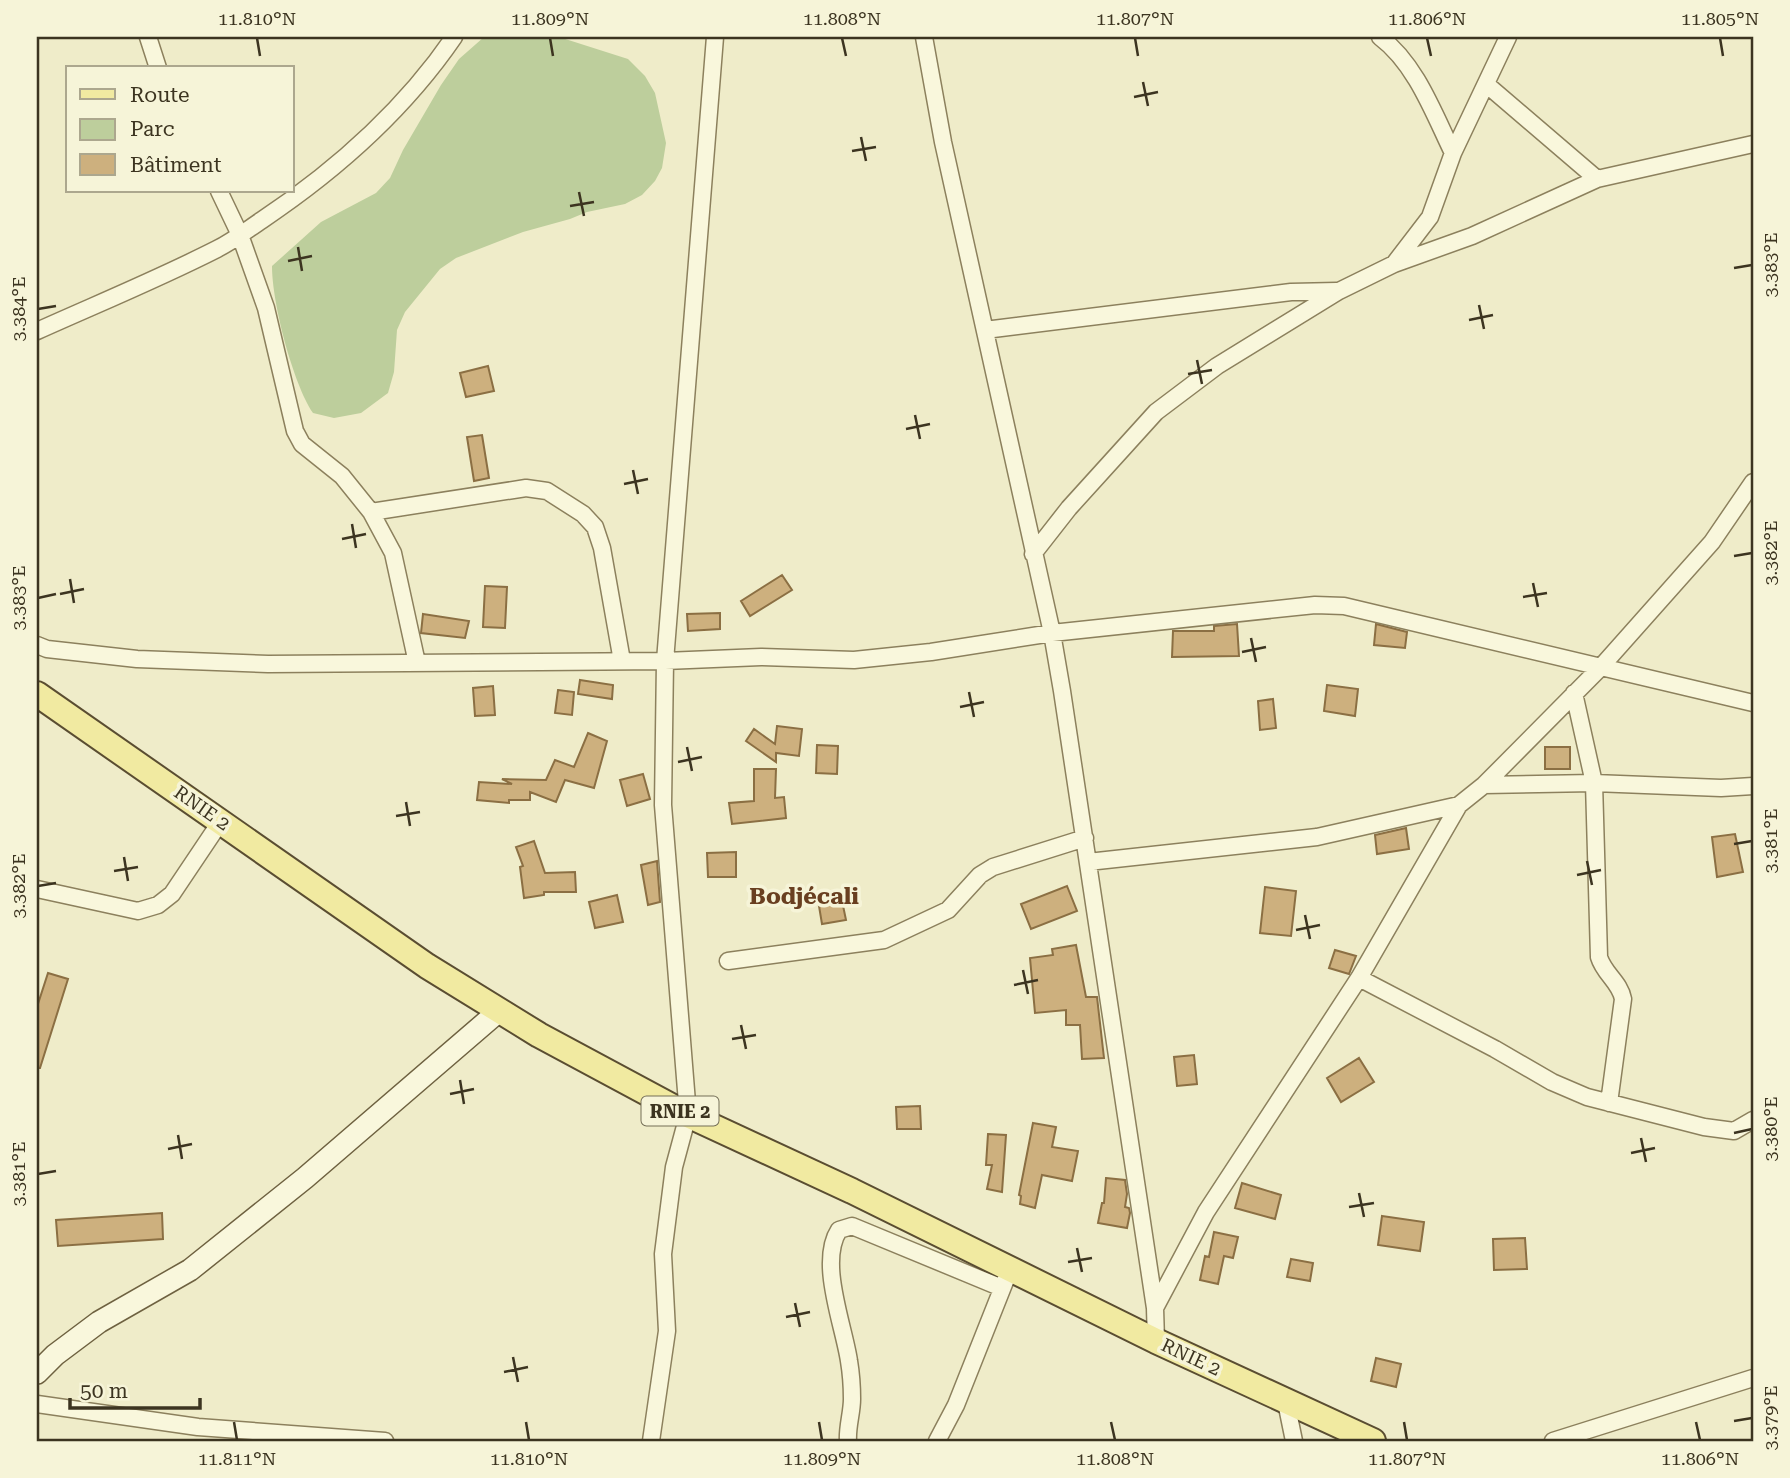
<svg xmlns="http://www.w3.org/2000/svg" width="1790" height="1478" font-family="'Roboto Serif',serif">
<rect width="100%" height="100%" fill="#efecc9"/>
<!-- green -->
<path fill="#bdce9c" d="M484,37h75l69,22 17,17 10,17 11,50 -4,25 -7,13 -13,14 -17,9 -38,8 -17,7 -47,13 -67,26 -16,11 -35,43 -8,18 -3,42 -6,21 -27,20 -27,5 -21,-5c-20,-30 -41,-110 -41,-147l49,-44 55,-29 14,-15 13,-28 38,-65 18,-26z"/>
<!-- building -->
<path fill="#cdb07e" stroke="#8b6f43" stroke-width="2" d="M488,366l6,25 -28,6 -6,-24z
M482,435l7,43 -15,3 -7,-44z
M782,575l10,15 -42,26 -9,-15z
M485,586l22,1 -2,41 -22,-1z
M720,613v16l-32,2 -1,-17z
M423,614l46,7 -4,17 -44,-5z
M1237,624l2,32 -67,1 1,-26h41v-5z
M1376,624l31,8 -2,16 -31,-3z
M580,680l33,5 -1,14 -34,-5z
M1327,685l31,4 -3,27 -31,-5z
M493,686l2,29 -20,1 -2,-28z
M558,690l16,2 -2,23 -17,-2z
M1273,699l3,29 -16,2 -2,-29z
M777,726l25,3 -3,27 -23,-3v9l-30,-21 8,-12 21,15z
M588,733l19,8 -13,47 -29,-8 -9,22 -26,-10v8h-21v3l-32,-3 2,-18 33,2 -10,-5 44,1 9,-20 19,7z
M817,745l21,1 -1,28 -21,-1z
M1545,747h25v22h-25z
M754,769h22l-1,29 9,-1 2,21 -54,6 -3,-21 25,-2z
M643,774l7,25 -23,7 -7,-26z
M1406,828l3,21 -32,5 -2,-19z
M1735,834l8,38 -26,5 -5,-40z
M534,841l11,32 30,-1 1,20h-32v3l-20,3 -4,-31 3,-1 -7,-19z
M736,852v25h-28l-1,-24z
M657,861l3,41 -12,3 -7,-40z
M1067,886l10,25 -46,18 -10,-25z
M1265,887l31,4 -5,45 -31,-3z
M617,895l6,27 -28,6 -6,-26z
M841,896l5,24 -24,4 -4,-24z
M1076,945l10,52h11l7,61 -22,1 -2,-34h-14v-15l-31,3 -5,-55 23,-3 -1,-6z
M1335,950l21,6 -7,18 -20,-6z
M48,973l20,6 -28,89h-3v-61z
M1194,1055l3,29 -20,2 -3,-29z
M1359,1058l15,24 -33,20 -14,-24z
M920,1106l1,23h-24l-1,-22z
M1033,1123l23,4 -4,20 26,4 -6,30 -30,-6 -7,33 -15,-4 1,-8 -2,-1z
M988,1134l18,1 -4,57 -15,-3 5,-24h-6z
M1106,1178l19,2 2,14 -2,13 4,1 1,5 -3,15 -29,-5 4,-20h2z
M1242,1183l39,12 -6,24 -40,-11z
M162,1213l1,26 -105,7 -2,-26z
M1382,1216l42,6 -4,29 -42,-6z
M1214,1232l24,5 -5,21 -9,-2 -6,28 -18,-4 5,-24 4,1z
M1525,1238l2,31 -33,1 -1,-31z
M1291,1259l22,4 -3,18 -23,-4z
M1376,1358l25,6 -5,23 -25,-6z"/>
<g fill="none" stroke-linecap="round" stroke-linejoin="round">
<defs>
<path id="street" d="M148,37l10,31
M924,37l19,105 109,491 10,58 93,617 1,33
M1380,37c36,27 54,77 73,116
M1486,84l111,95
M219,191l21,44 26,73 29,123 7,13 40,32 29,36 22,41 24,110
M1394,264l36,-47 23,-64 55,-116
M985,330l306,-38 46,-1
M37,331c60,-27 121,-52 180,-82 16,-8 30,-19 45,-29 73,-49 142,-110 192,-183
M371,512l155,-24 21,3 36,23 12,13 7,21 20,113
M1033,554l36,-46 87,-96 61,-46 122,-75 55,-27 78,-28 125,-57 156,-35
M37,645l10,4 90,10 131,5 397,-3 96,-4 93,3 77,-8 121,-19 263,-28 29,1 409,97
M1574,693l20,90 5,174c5,17 21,25 24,42l-14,104
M1484,785l110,-2 127,5 32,-2
M1088,862l229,-25 142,-32
M37,889l101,22 20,-6 14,-11 49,-73
M728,961l156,-21 64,-30 32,-35 13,-8 92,-29
M1359,978l136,71 57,33 35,15 117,30 30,4 19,-11
M1155,1308l51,-96 153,-234 100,-173 25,-20 116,-117 112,-126 41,-60
M1286,1402l8,39
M37,1404l161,23 187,14
M651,1441l16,-110 -4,-77 11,-87 14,-52 -25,-310 2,-144 50,-624
M848,1441c-1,-14 4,-28 4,-42 0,-13 -1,-26 -3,-38 -5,-35 -31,-99 -10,-131l13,-4 150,62
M937,1441l19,-36 50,-126
M1553,1441l200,-63"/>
<path id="secondary" d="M37,1373l18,-18 44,-33 91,-52 115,-92 194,-167"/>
<path id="primary" d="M37,694l390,272 112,69 149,80 164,76 304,150 217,100"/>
</defs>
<!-- street casing -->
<use href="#street" stroke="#8c805d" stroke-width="19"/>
<!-- secondary casing -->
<use href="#secondary" stroke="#6e6140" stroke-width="24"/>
<!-- primary casing -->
<use href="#primary" stroke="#5a4d31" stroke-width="28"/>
<!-- street -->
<use href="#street" stroke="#f9f7dc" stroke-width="16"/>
<!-- secondary -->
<use href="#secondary" stroke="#f9f7dc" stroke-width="21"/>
<!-- primary -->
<use href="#primary" stroke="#f1eaa1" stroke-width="24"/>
</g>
<!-- ticks -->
<path fill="none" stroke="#3c3420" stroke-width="2.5" d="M257,38l3,18M550,38l3,18M842,38l4,18M1135,38l3,18M1427,38l4,18M1720,38l3,18M1143,82l5,24M1134,97l24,-5M861,137l5,24M852,151l24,-4M579,192l5,24M570,206l24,-4M298,247l4,24M288,261l24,-5M1734,268l18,-3M1479,305l5,24M38,309l18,-3M1469,320l24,-5M1197,360l5,24M1188,374l24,-4M915,415l5,24M906,429l24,-5M633,470l5,24M624,484l24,-5M352,524l4,24M342,539l24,-5M1734,556l18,-3M70,579l4,24M1533,583l5,24M60,594l24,-5M1523,597l24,-4M38,598l18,-4M1251,638l5,24M1242,652l24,-5M969,692l5,25M960,707l24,-5M687,747l5,24M678,762l24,-5M406,802l4,24M396,816l24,-4M1734,844l18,-3M124,857l4,24M1587,861l5,24M114,871l24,-4M1577,875l24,-5M38,886l18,-3M1305,915l5,24M1296,930l24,-5M1023,970l5,24M1014,985l24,-5M741,1025l5,24M732,1039l24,-4M460,1080l4,24M450,1094l24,-5M1734,1133l18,-4M178,1135l4,24M1641,1138l5,24M168,1149l24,-5M1631,1153l24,-5M38,1174l18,-3M1359,1193l5,24M1349,1207l25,-4M1077,1248l5,24M1068,1262l24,-4M795,1303l5,24M786,1317l24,-5M513,1357l5,25M504,1372l24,-5M1734,1421l18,-3M234,1422l3,18M526,1422l3,18M819,1422l3,18M1111,1422l4,18M1404,1422l3,18M1696,1422l4,18"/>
<g text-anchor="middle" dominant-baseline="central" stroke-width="7" stroke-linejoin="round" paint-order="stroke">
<!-- shield labels -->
<rect fill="#f6f4d8" stroke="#746e57" stroke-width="2" x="641.5" y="1096.5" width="77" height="29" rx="5"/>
<g font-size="18" font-weight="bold" fill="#3c3420">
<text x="680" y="1111">RNIE 2</text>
</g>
<!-- street labels -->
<g font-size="19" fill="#3c3420" stroke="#f6f4d8">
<text transform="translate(202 808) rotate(35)">RNIE 2</text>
<text transform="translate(1191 1357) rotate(25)">RNIE 2</text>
</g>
<!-- quarter labels -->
<g font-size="23" font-weight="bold" fill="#693f20" stroke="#f6f4d8">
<text x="804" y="896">Bodjécali</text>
</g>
</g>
<!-- border -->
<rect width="1790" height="1478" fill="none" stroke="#f6f4d8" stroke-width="77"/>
<!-- legend -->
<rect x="66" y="66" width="228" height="126" fill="#f6f4d8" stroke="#aca78e" stroke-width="2"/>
<rect x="80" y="89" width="35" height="10" fill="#f1eaa1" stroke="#aca78e" stroke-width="2"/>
<text x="130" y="102" font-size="21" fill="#3c3420">Route</text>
<rect x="80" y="119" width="35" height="21" fill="#bdce9c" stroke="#aca78e" stroke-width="2"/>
<text x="130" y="136" font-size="21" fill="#3c3420">Parc</text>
<rect x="80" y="154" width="35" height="21" fill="#cdb07e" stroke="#aca78e" stroke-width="2"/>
<text x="130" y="172" font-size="21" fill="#3c3420">Bâtiment</text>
<!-- scale -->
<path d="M70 1398v10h130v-10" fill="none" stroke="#3c3420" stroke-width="3.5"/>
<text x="80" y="1398" font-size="21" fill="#3c3420" stroke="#f6f4d8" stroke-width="5" paint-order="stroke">50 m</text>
<rect x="38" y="38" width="1714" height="1402" fill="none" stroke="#3c3420" stroke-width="2.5"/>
<g font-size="18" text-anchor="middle" fill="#3c3420">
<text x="257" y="25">11.810°N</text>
<text x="550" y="25">11.809°N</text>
<text x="842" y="25">11.808°N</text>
<text x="1135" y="25">11.807°N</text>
<text x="1427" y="25">11.806°N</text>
<text x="1720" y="25">11.805°N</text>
<text transform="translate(1771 265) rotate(-90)" y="6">3.383°E</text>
<text transform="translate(19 309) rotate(-90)" y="6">3.384°E</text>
<text transform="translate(1771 553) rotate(-90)" y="6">3.382°E</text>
<text transform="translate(19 598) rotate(-90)" y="6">3.383°E</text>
<text transform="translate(1771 841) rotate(-90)" y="6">3.381°E</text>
<text transform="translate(19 886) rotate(-90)" y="6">3.382°E</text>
<text transform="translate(1771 1129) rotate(-90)" y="6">3.380°E</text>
<text transform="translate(19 1174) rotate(-90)" y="6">3.381°E</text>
<text transform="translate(1771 1418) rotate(-90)" y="6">3.379°E</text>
<text x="237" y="1465">11.811°N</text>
<text x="529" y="1465">11.810°N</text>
<text x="822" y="1465">11.809°N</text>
<text x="1115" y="1465">11.808°N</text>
<text x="1407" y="1465">11.807°N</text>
<text x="1700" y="1465">11.806°N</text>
</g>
</svg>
